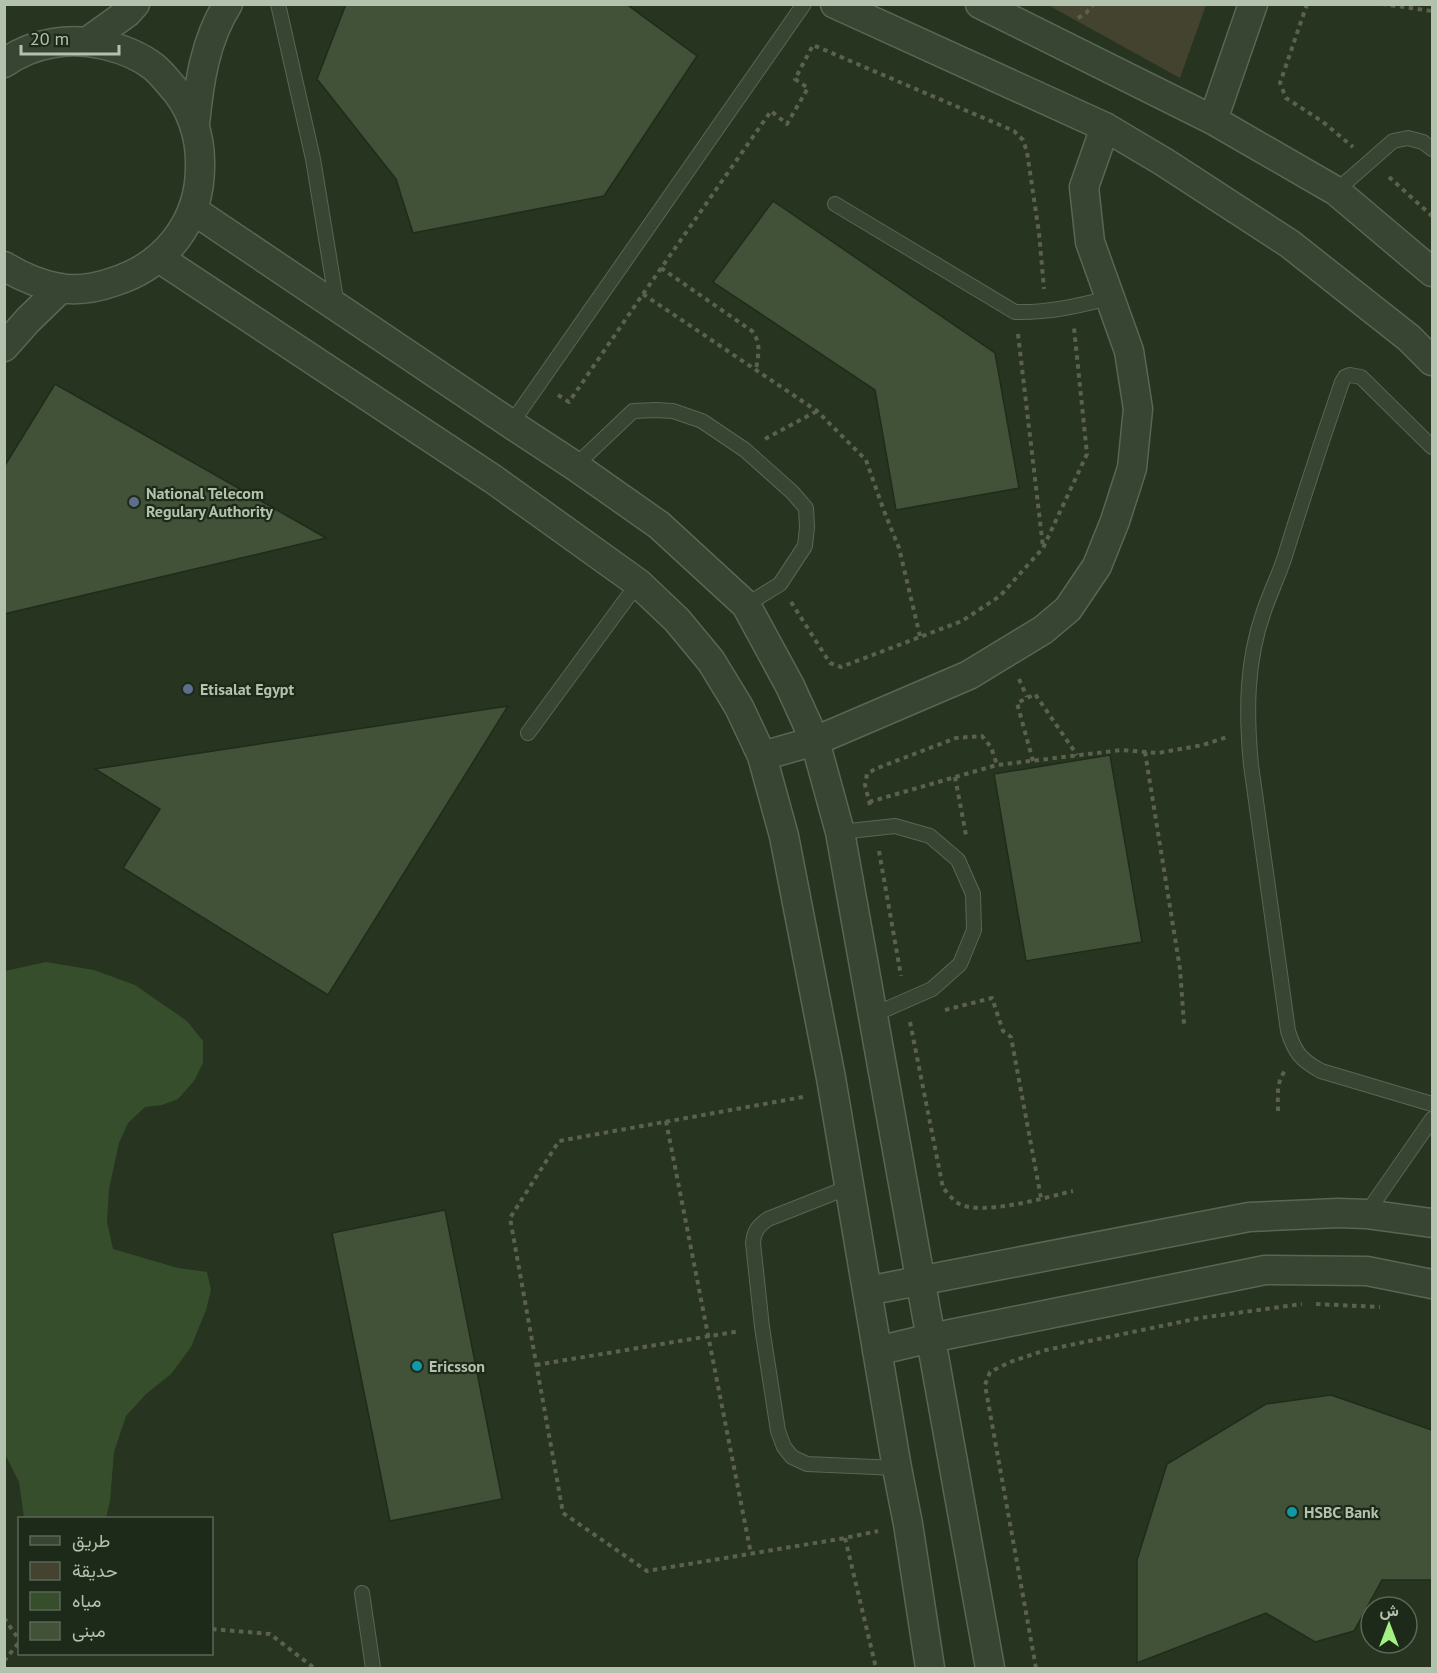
<svg xmlns="http://www.w3.org/2000/svg" width="1437" height="1673" font-family="'PT Sans',Vazirmatn,sans-serif">
<rect width="100%" height="100%" fill="#273420"/>
<!-- green -->
<path fill="#444330" d="M1048,5h158l-26,73z"/>
<!-- water -->
<path fill="#364e2b" d="M46,962l48,8 41,15 52,36 16,20v22l-9,18 -16,18 -16,6 -17,2 -17,16 -9,20 -10,46 -2,33 6,27 65,19 29,4 4,18 -5,20 -15,37 -20,27 -25,20 -20,22 -12,36 -4,49 -4,17h-82l-5,-36 -14,-28v-483z"/>
<!-- building -->
<path fill="#415239" stroke="#202c1b" stroke-width="1.5" d="M346,4h280l71,52 -93,140 -191,37 -17,-54 -79,-100z
M773,201l222,152 24,135 -123,22 -21,-120 -162,-108z
M55,384l271,154 -322,76v-147z
M508,706l-180,289 -205,-127 37,-59 -65,-40z
M1110,755l32,187 -116,19 -32,-187z
M445,1210l57,289 -112,22 -58,-288z
M1331,1395l101,35v150h-50l-28,51 -39,11 -49,-29 -129,50v-103l30,-96 99,-60z"/>
<g fill="none" stroke-linecap="round" stroke-linejoin="round">
<defs>
<path id="service" d="M278,4l35,155 24,146
M1336,191l57,-50 15,-3 15,4 9,7
M835,204l180,108c33,1 63,-6 94,-14
M511,424l293,-420
M1432,447l-71,-70 -11,-2 -5,2 -3,5c-20,58 -39,116 -57,174 -6,19 -15,37 -21,55 -18,50 -18,102 -13,154l37,266c7,22 13,29 33,40l111,33
M575,466l58,-55 23,-1 17,1 29,10 43,29 47,42 14,16 1,19 -2,19 -25,38 -34,21
M528,733l110,-150
M840,832l55,-6 35,10 28,24 15,34 1,36 -14,34 -28,25 -59,26
M849,1187l-81,32c-10,7 -14,12 -15,24l9,84 16,104 6,16 8,10 15,7 90,4
M1366,1214l66,-95
M362,1593l11,75"/>
<path id="minor" d="M835,4l270,123 59,35 126,82 119,94 23,23
M980,4l233,116 123,71 96,81
M88,41l39,-28 8,-9
M4,63c30,-21 66,-26 101,-18 17,4 35,11 49,22 6,5 11,11 16,17 21,22 31,53 30,83 0,55 -35,99 -87,115 -17,6 -36,9 -54,6 -21,-4 -37,-11 -55,-22
M1213,120l40,-116
M195,124c4,-41 10,-84 33,-120
M193,210l318,214 64,42 84,59 87,80 44,81 25,55 25,91 150,836
M159,258l334,221 145,104 39,37 34,41 28,46 23,49 22,80 47,242 66,390 11,56 22,144
M4,347l24,-27 33,-32
M762,756l53,-15 154,-66 74,-45 25,-21 29,-43 18,-45 17,-53 6,-59 -9,-58 -39,-109 -6,-55 21,-60
M867,1291l382,-74 89,-4 28,1 66,9
M877,1351l54,-13 334,-68 102,1 65,13"/>
</defs>
<!-- service casing -->
<use href="#service" stroke="#596654" stroke-width="16"/>
<!-- minor casing -->
<use href="#minor" stroke="#596654" stroke-width="31"/>
<!-- path -->
<path stroke="#5c614d" stroke-width="4" stroke-dasharray="4.5 4.5" stroke-linecap="butt" d="M1307,4l-27,79 6,15 37,24 30,25
M1382,4l50,7
M1078,18l8,-5 8,-9
M1389,177l43,39
M661,268l91,63c10,13 6,24 4,39
M643,294l128,-183 16,13 21,-36 -13,-9 18,-34 201,86 9,9 4,12 12,81 5,56
M1018,334l25,213
M558,395l11,7 74,-108 174,117 49,49 18,51 15,37 21,88
M765,439l52,-28
M791,602l39,61 11,4 121,-46 38,-25 43,-48 44,-94 -13,-126
M1019,679l8,18
M1145,752l35,217 4,55
M1033,761l-16,-58 18,-9 42,61
M955,777l11,58
M869,802l128,-37
M870,805l-5,-20 2,-11 8,-5 81,-31 26,-2 9,11 6,18 125,-15 36,3 45,-8 24,-8
M879,851l22,125
M945,1010l47,-12 11,33 8,6 30,161
M910,1022l33,166c4,4 8,10 13,14 22,16 91,-5 117,-11
M803,1097l-244,44 -49,77 53,295 84,58 198,-33 33,-7
M1278,1111c0,-14 -2,-29 7,-40
M666,1121l85,433
M1316,1304l64,3
M536,1365l204,-34
M845,1538l31,130
M4,1618l16,23
M212,1629l58,5 44,34
M4,1661l16,-20
M1036,1668l-51,-283 5,-13 20,-10 36,-12 154,-32 102,-14"/>
<!-- service -->
<use href="#service" stroke="#394533" stroke-width="14"/>
<!-- minor -->
<use href="#minor" stroke="#394533" stroke-width="28"/>
</g>
<!-- markers -->
<g fill="#5c6f8a" stroke="#1e2a19" stroke-width="2">
<circle cx="134" cy="502" r="6"/>
<circle cx="188" cy="689" r="6"/>
</g>
<g fill="#0f9aa8" stroke="#1e2a19" stroke-width="2">
<circle cx="417" cy="1366" r="6"/>
<circle cx="1292" cy="1512" r="6"/>
</g>
<g text-anchor="middle" dominant-baseline="central" stroke-width="4.5" stroke-linejoin="round" paint-order="stroke">
<!-- poi labels -->
<g font-size="16" font-weight="bold" fill="#b3c2ad" stroke="#1e2a19" text-anchor="start">
<text x="146" y="493">National Telecom<tspan x="146" dy="18">Regulary Authority</tspan></text>
<text x="200" y="689">Etisalat Egypt</text>
<text x="429" y="1366">Ericsson</text>
<text x="1304" y="1512">HSBC Bank</text>
</g>
</g>
<!-- border -->
<rect width="1437" height="1673" fill="none" stroke="#b3c2ad" stroke-width="12"/>
<!-- legend -->
<rect x="18" y="1517" width="195" height="138" fill="#1e2a19" stroke="#5a6754" stroke-width="1.5"/>
<rect x="30" y="1536" width="30" height="9" fill="#394533" stroke="#5a6754" stroke-width="1.5"/>
<text x="72" y="1547" font-size="18" fill="#b3c2ad">طريق</text>
<rect x="30" y="1562" width="30" height="18" fill="#444330" stroke="#5a6754" stroke-width="1.5"/>
<text x="72" y="1577" font-size="18" fill="#b3c2ad">حديقة</text>
<rect x="30" y="1592" width="30" height="18" fill="#364e2b" stroke="#5a6754" stroke-width="1.5"/>
<text x="72" y="1607" font-size="18" fill="#b3c2ad">مياه</text>
<rect x="30" y="1622" width="30" height="18" fill="#415239" stroke="#5a6754" stroke-width="1.5"/>
<text x="72" y="1637" font-size="18" fill="#b3c2ad">مبنى</text>
<!-- north arrow -->
<g transform="translate(1389 1625)"><circle r="28" fill="#1e2a19" stroke="#5a6754" stroke-width="1.5"/>
<path d="M0-4.5L10 22L0 15L-10 22Z" fill="#a3f184"/>
<text y="-9" font-size="16" font-weight="bold" text-anchor="middle" fill="#b3c2ad">ش</text>
</g>
<!-- scale -->
<path d="M21 45v9h98v-9" fill="none" stroke="#b3c2ad" stroke-width="3"/>
<text x="30" y="45" font-size="18" fill="#b3c2ad" stroke="#1e2a19" stroke-width="4.5" paint-order="stroke">20 m</text>
</svg>
